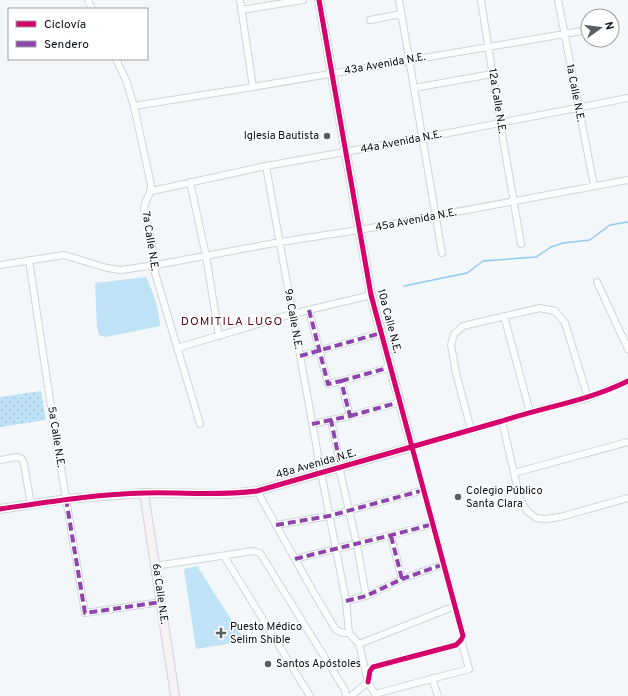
<svg xmlns="http://www.w3.org/2000/svg" width="628" height="696" font-family="Overpass,sans-serif">
<defs>
<pattern id="grass-dots" width="8" height="8" patternUnits="userSpaceOnUse"><rect width="8" height="8" fill="#bfe2f7"/><path d="M2 2h.1M6 6h.1" fill="none" stroke="#a2c1d3" stroke-width="1.8" stroke-linecap="round"/></pattern>
</defs>
<rect width="100%" height="100%" fill="#f4f7f9"/>
<!-- grass -->
<path fill="url(#grass-dots)" d="M41,391l5,29 -46,7v-30z"/>
<!-- green -->
<path fill="#bfe2f7" d="M146,277c7,14 13,32 14,49l-54,11 -7,-2 -2,-8 -2,-44z
M197,566l48,75 -49,8 -12,-80z"/>
<g fill="none" stroke-linecap="round" stroke-linejoin="round">
<!-- stream -->
<path stroke="#91caec" stroke-width="1.5" d="M404,286l63,-13 16,-12 53,-4 15,-10 12,-4 27,-3 20,-15 18,-3"/>
<defs>
<path id="street" d="M88,0l4,9
M240,0l13,87
M399,0l43,253
M481,0l19,122 21,122
M558,0l36,186
M241,10l62,-10
M370,20l31,-6
M116,59l10,21 8,26 17,79c1,10 -6,13 -7,23l12,57 -1,8 45,151
M414,88l78,-14
M134,106l119,-19 335,-57
M266,166l55,306 25,129 3,32 10,11 9,38 8,14
M190,182l16,74 13,80
M152,191l114,-25 157,-28 205,-40
M29,260l24,160 32,193 76,-11
M0,265l64,-10 43,13 14,2 35,-5 124,-23 79,-12 269,-50
M597,282l31,67
M309,310l19,74 13,-3 9,35 -19,4 8,39v8l18,78 9,51
M504,316l26,96
M177,348l115,-34 79,-19
M300,356l81,-23
M341,381l50,-14
M350,416l50,-14
M502,421l18,78 7,12 9,7 10,1 14,-2 68,-19
M312,424l19,-4
M471,430l-15,-57 -5,-28 3,-11 9,-8 77,-18 15,3 10,12 23,75
M0,460l17,-3 5,2 2,5 7,41
M514,473l114,-31
M257,491l57,102 22,37 7,3h6
M276,525l53,-9 95,-26
M391,536l11,43
M224,556l86,140
M295,559c46,-12 92,-22 138,-35
M155,566l98,-15 7,2 85,137 1,6
M346,601l20,-5 36,-17 42,-15
M359,644l96,-38
M432,678l6,18
M368,681l2,-10 3,-4 83,-22 5,-5 2,-4 -51,-189 90,-26 28,-9 58,-14 40,-17
M375,694l94,-25 -8,-29
M351,696l17,-14"/>
<path id="secondary" d="M144,493l31,203
M0,509l66,-10 78,-6 85,1 28,-3 155,-44 -41,-152 -52,-295"/>
</defs>
<!-- street casing -->
<use href="#street" stroke="#ced5da" stroke-width="8"/>
<!-- secondary casing -->
<use href="#secondary" stroke="#ced5da" stroke-width="10"/>
<!-- street -->
<use href="#street" stroke="#fdfefe" stroke-width="6"/>
<!-- secondary -->
<use href="#secondary" stroke="#f7f2f3" stroke-width="8"/>
<!-- quiet -->
<path stroke="#8e44ad" stroke-width="4" stroke-dasharray="8 4" stroke-linecap="butt" d="M309,310l19,74 13,-3 9,35 -19,4 8,39v8
M300,356l81,-23
M341,381l50,-14
M350,416l50,-14
M312,424l19,-4
M66,499l19,114 76,-11
M276,525l53,-9 95,-26
M391,536l11,43
M295,559c46,-12 92,-22 138,-35
M346,601l20,-5 36,-17 42,-15"/>
<defs>
<path id="cycleway" d="M319,0l52,295 92,341 -2,4 -5,5 -83,22 -3,4 -2,11
M0,509c48,-7 96,-15 145,-16 37,-1 75,3 112,-2l245,-70c42,-14 86,-20 126,-40"/>
</defs>
<!-- cycleway casing -->
<use href="#cycleway" stroke="#fff" stroke-width="8"/>
<!-- cycleway -->
<use href="#cycleway" stroke="#d6006c" stroke-width="5"/>
</g>
<!-- markers -->
<g fill="#586065" stroke="#fff" stroke-width="1.5">
<circle cx="327" cy="136" r="4"/>
<circle cx="458" cy="497" r="4"/>
<path d="M219 627h4v4h4v4h-4v4h-4v-4h-4v-4h4z"/>
<circle cx="268" cy="664" r="4"/>
</g>
<g text-anchor="middle" dominant-baseline="central" stroke-width="3" stroke-linejoin="round" paint-order="stroke">
<!-- street labels -->
<g font-size="11" fill="#040e15" stroke="#fff">
<text transform="translate(385 64) rotate(-10)">43a Avenida N.E.</text>
<text transform="translate(575 93) rotate(79)">1a Calle N.E.</text>
<text transform="translate(497 101) rotate(81)">12a Calle N.E.</text>
<text transform="translate(401 142) rotate(-11)">44a Avenida N.E.</text>
<text transform="translate(416 220) rotate(-11)">45a Avenida N.E.</text>
<text transform="translate(150 241) rotate(81)">7a Calle N.E.</text>
<text transform="translate(293 319) rotate(80)">9a Calle N.E.</text>
<text transform="translate(389 321) rotate(75)">10a Calle N.E.</text>
<text transform="translate(56 437) rotate(81)">5a Calle N.E.</text>
<text transform="translate(316 464) rotate(-16)">48a Avenida N.E.</text>
<text transform="translate(160 594) rotate(82)">6a Calle N.E.</text>
</g>
<!-- poi labels -->
<g font-size="11" fill="#040e15" stroke="#fff" text-anchor="start">
<text x="319" y="136" text-anchor="end">Iglesia Bautista</text>
<text x="466" y="491">Colegio Público<tspan x="466" dy="13">Santa Clara</tspan></text>
<text x="230" y="627">Puesto Médico<tspan x="230" dy="13">Selim Shible</tspan></text>
<text x="276" y="664">Santos Apóstoles</text>
</g>
<!-- neighbourhood labels -->
<g font-size="12" letter-spacing="1" fill="#510c15" stroke="#fff">
<text x="232" y="322">DOMITILA LUGO</text>
</g>
</g>
<!-- legend -->
<rect x="8" y="8" width="140" height="52" fill="#ffffff" stroke="#9b9fa1"/>
<rect x="16" y="21" width="20" height="6" fill="#d6006c" stroke="#9b9fa1"/>
<text x="44" y="28" font-size="12" fill="#040e15">Ciclovía</text>
<rect x="16" y="41" width="20" height="6" fill="#8e44ad" stroke="#9b9fa1"/>
<text x="44" y="48" font-size="12" fill="#040e15">Sendero</text>
<!-- north arrow -->
<g transform="translate(600 28) rotate(76)"><circle r="19" fill="#ffffff" stroke="#9b9fa1"/>
<path d="M0-3L7 15L0 10L-7 15Z" fill="#586065"/>
<text y="-6" font-size="11" font-weight="bold" text-anchor="middle" fill="#040e15">N</text>
</g>
</svg>
